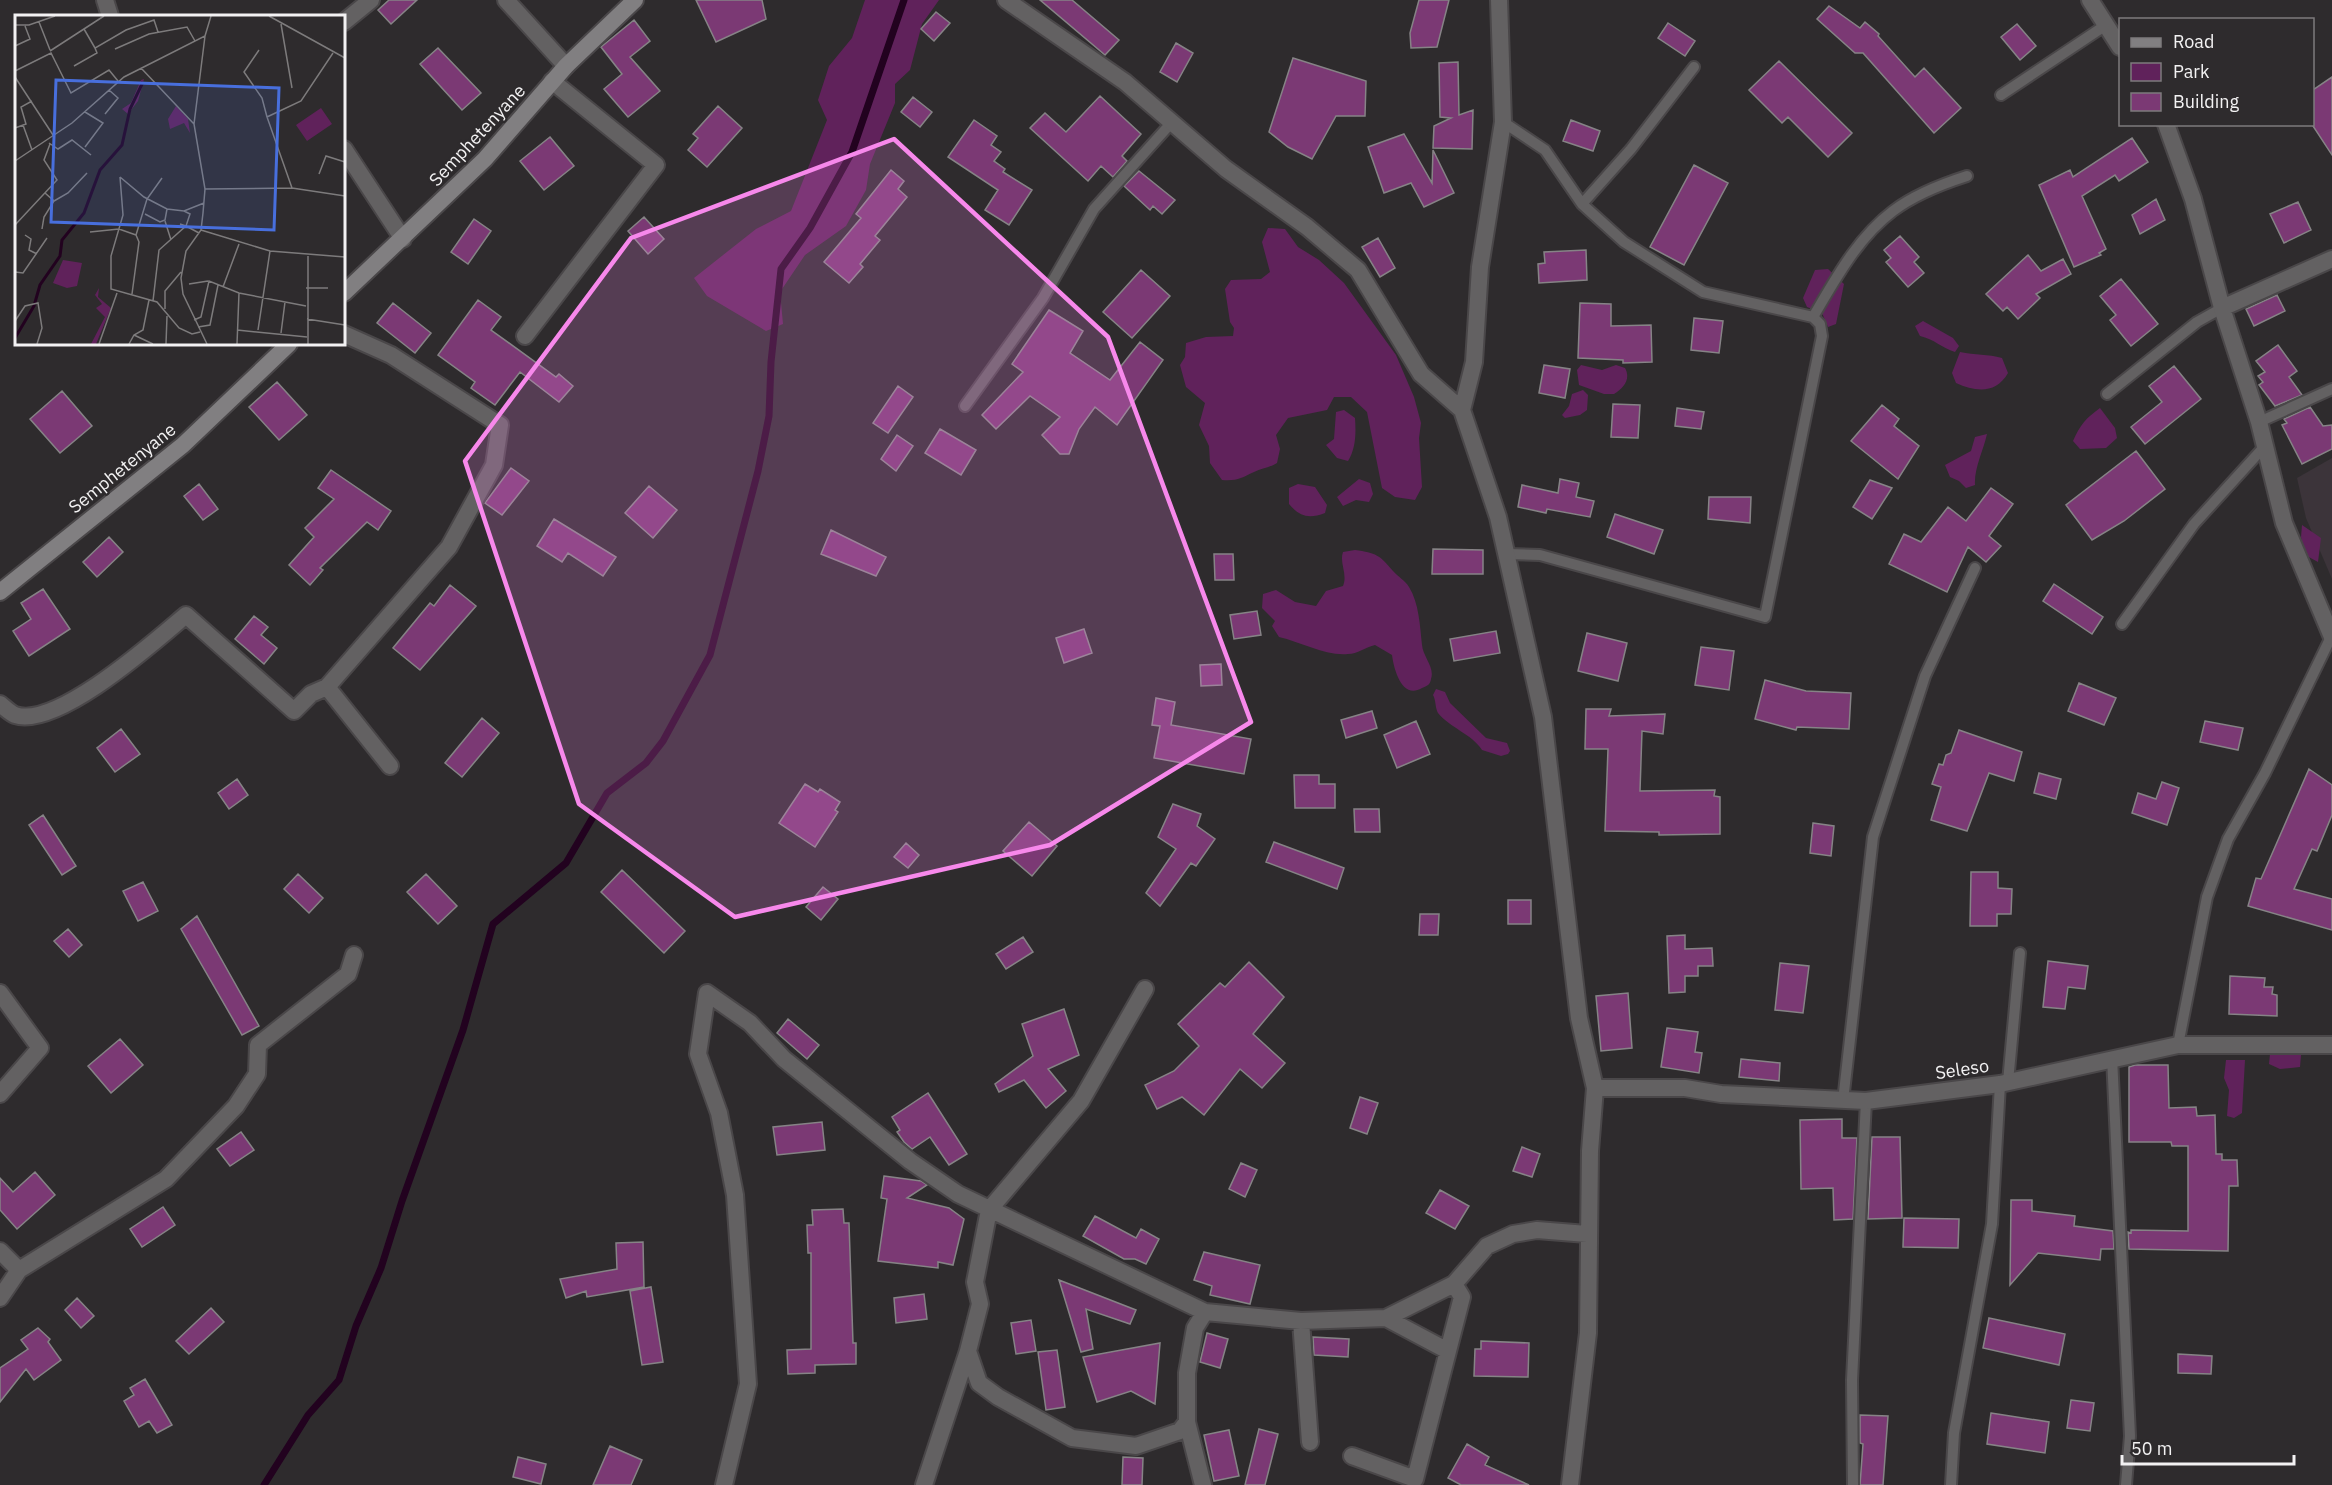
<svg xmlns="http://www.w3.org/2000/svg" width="2332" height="1485" font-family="'IBM Plex Sans',sans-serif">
<rect width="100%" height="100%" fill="#2e2b2d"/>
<!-- built -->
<path fill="#3c343a" d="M2332,458v121l-26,-61 -9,-40z"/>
<!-- green -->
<path fill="#60225b" d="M865,0h74l-17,24 -12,46 -15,14v19l-25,61 -4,26 -20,36 -41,29 -25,37 3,32 -17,7 -59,-35 -13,-18 62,-49 35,-18 36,-91 -9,-20 11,-34 23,-28z
M1268,228l17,1 13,18 21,13 25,23 52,72 18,42 7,26 -2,15 3,49 -7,13 -20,-3 -13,-9 -15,-76 -16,-15h-17l-7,13 -39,8 -12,17 4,14 -3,14c-8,5 -15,5 -23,9 -13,6 -16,9 -32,8l-12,-17 -1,-17 -10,-21 6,-22 -19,-16 -6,-22 5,-8 1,-14 20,-6 27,-1 1,-8 -4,-6 -5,-33 6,-9 30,-1 9,-7 -8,-30z
M1828,269l16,15 -8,40 -8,3 -6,-14 -15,-6 -4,-9 12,-28z
M1923,321l30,17 6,8 -4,6c-13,-4 -21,-13 -35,-16l-5,-10z
M1960,352c15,3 28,2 42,6l6,15c-12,21 -32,19 -52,10l-4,-10z
M1581,365l21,5 14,-5 9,3c6,11 -1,20 -11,26h-10l-25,-9 -2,-15z
M1583,390l5,5 -1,15 -7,5 -15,3 -3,-3 7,-9 3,-12z
M2100,408l15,20 2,10 -11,10 -26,1 -7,-8c7,-16 13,-23 27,-33z
M1344,410l11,8c1,15 1,30 -7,43l-11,-3 -11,-13 8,-6 2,-27z
M1987,434c-4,18 -13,34 -12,51l-9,3 -7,-7 -9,-4 -5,-12 26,-14 4,-14z
M1359,479l11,4 3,11 -4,8 -13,-2 -13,6 -6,-9z
M1298,484l17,3 12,18 -2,8c-16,6 -25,4 -36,-9v-16z
M2302,525l19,13 -3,24 -13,-7 -4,-18z
M1355,550c21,3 25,5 38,21 5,6 12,9 16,16 10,16 11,39 13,58 1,12 13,22 9,34 -1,6 -4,7 -9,9 -20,12 -28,-18 -30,-33l-17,-10c-9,2 -18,9 -27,9 -23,2 -47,-12 -69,-17l-7,-11 3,-5 -13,-13 1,-14 13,-4 19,12 21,4 10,-15 17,-5c5,-12 -4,-23 0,-34z
M1436,689l9,3 5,11 36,35 21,5 3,8 -2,3 -7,2 -19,-6c-10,-16 -32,-22 -44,-37 -3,-5 -2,-13 -5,-18z
M2286,1050l15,5 -1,12 -20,2 -11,-5 1,-10z
M2226,1060h19l-3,53 -8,5 -7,-2 2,-26 -5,-12z"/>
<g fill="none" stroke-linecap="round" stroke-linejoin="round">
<!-- stream -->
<path stroke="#22021f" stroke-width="7" d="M264,1485l44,-70 31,-35 17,-54 25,-58 21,-67 61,-171 30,-106 73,-61 41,-70 39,-30 17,-22 47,-86 48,-184 11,-55 2,-54 10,-93 29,-41 42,-76 52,-152"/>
</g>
<!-- building -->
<path fill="#7b3974" stroke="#868386" stroke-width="1.5" d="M389,0h28l-26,24 -13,-14z
M696,0h66l4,19 -50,23z
M1040,0h32l47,40 -14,15z
M1419,0h30l-12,47 -26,1 -1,-15z
M1829,6l31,22 5,-6 14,12 -1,2 37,41 9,-9 37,40 -27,25 -71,-80h-8l-38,-34z
M936,12l14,11 -16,18 -13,-12z
M634,20l16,21 -20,16 30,34 -32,26 -24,-28 18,-15 -21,-27z
M1668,23l27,18 -10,15 -27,-18z
M2017,24l19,22 -16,14 -19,-23z
M1176,43l17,10 -16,29 -17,-10z
M438,48l43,45 -19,17 -42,-46z
M1293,58l73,23 -1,35h-29l-24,43 -24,-12 -19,-15z
M1779,61l73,72 -24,24 -40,-40 -6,6 -33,-33z
M1458,62l1,53 14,-5 -1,39 -39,-1 1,-22 17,-8 -11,-1 -1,-54z
M2332,77v78l-19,-29v-36z
M1100,96l41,38 -19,22 5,5 -14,16 -12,-11 -13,15 -58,-53 15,-15 21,19z
M913,97l19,15 -12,15 -19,-15z
M718,106l24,22 -35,39 -19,-17 10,-12 -5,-4z
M974,120l23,16 -6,9 10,7 -7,9 11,8 -2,3 29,18 -23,35 -24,-15 13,-20 -50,-33z
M1571,120l29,11 -7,20 -30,-10z
M1404,134l28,49 1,-33 21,43 -30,14 -13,-24 -27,10 -16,-46z
M550,137l24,29 -30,24 -24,-29z
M2132,138l16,24 -29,19 -4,-6 -33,21 24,53 -7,4 2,2 -27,12 -35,-82 31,-15 3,7z
M1694,165l34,18 -44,82 -34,-18z
M891,170l13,11 -6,8 9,8 -32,39 5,4 -20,24 3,3 -14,16 -25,-21 37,-44 -5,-4z
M1139,171l36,29 -13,14 -9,-8 -3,4 -26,-24z
M2156,199l9,21 -25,14 -8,-19z
M2298,202l13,28 -27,13 -14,-29z
M644,217l20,22 -16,15 -20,-23z
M474,219l17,12 -23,33 -17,-12z
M1900,236l19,21 -5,5 10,11 -16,14 -22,-25 5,-4 -7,-8z
M1378,238l17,30 -15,9 -18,-30z
M1586,250l1,30 -48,3 -1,-19 7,-1 -1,-11z
M2028,255l13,16 22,-12 8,15 -35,20 4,4 -22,21 -11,-12 -4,4 -17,-17z
M1141,270l29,26 -38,42 -29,-26z
M2121,279l37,45 -27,22 -21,-26 6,-5 -16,-19z
M2277,295l8,16 -31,15 -8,-17z
M478,300l23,17 -10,13 65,47 3,-3 14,12 -14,16 -39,-30 -25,33 -24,-17 4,-6 -37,-27z
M393,303l38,30 -16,20 -38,-30z
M1580,303l31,1v22l40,-1 1,37 -29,1v-3l-45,-2z
M1049,310l34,21 -13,22 40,27 30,-38 23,18 -46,65 -22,-18 -16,22 -10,25h-9l-18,-19 18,-18 -30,-21 -34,33 -14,-14 41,-43 -11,-8z
M1694,318l29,3 -4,32 -28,-3z
M2278,345l19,26 -8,6 13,18 -27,11 -16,-21 4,-3 -5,-6 7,-4 -9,-11z
M1544,365l26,4 -5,29 -26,-5z
M2174,366l27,33 -56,45 -14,-17 31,-25 -13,-16z
M277,382l30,33 -28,25 -30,-33z
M898,386l15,11 -25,36 -15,-10z
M62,391l30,35 -32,27 -30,-34z
M1613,404l27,1 -2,33 -27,-1z
M1882,405l17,14 -5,7 25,20 -21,33 -47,-38z
M2310,407l13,19 9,-1v24l-30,15 -20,-39 5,-2 -3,-4z
M1677,408l27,4 -3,17 -26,-3z
M940,429l36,21 -15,25 -36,-22z
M897,435l16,11 -17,25 -15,-12z
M2136,451l29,38 -41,32 -32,19 -26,-35z
M511,468l18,13 -27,34 -17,-12z
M331,470l60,41 -13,19 -11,-8 -47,46 3,2 -13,15 -21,-20 25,-28 -9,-9 29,-29 -16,-11z
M1560,479l19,4 -3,14 18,4 -4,16 -43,-8 -1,4 -28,-6 4,-22 36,8z
M1870,480l22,8 -20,31 -19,-12z
M199,484l19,25 -15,11 -19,-24z
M649,486l28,24 -24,28 -28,-25z
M1991,488l22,16 -24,32 12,10 -15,16 -18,-15 -21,45 -58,-28 15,-30 17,8 27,-35 18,14z
M1709,497h42l-1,26 -42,-4z
M1615,514l48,16 -9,24 -47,-17z
M554,519l62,38 -13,19 -35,-23 -6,9 -25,-16z
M831,530l55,27 -10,19 -55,-22z
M109,537l14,15 -26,25 -14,-15z
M1433,549l50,1v24h-51z
M1214,554h19l1,26h-19z
M2054,584l49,33 -11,17 -49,-33z
M450,585l26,21 -56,64 -27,-22 37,-45 4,3z
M43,589l27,40 -41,27 -16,-25 18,-12 -10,-16z
M1257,611l4,24 -27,4 -4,-24z
M254,616l14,11 -7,8 16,13 -13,16 -29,-25z
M1084,629l8,24 -28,10 -8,-25z
M1496,631l4,22 -46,8 -4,-22z
M1587,633l40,10 -9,38 -40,-10z
M1701,647l33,4 -5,39 -34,-5z
M1221,664l1,21 -21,1 -1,-21z
M1765,680l41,11 45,2 -2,36 -52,-2 -1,3 -41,-11z
M2079,683l37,15 -12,27 -36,-14z
M1156,698l19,4 -4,23 80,14 -7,35 -90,-16 6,-32 -8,-1z
M1586,709h25l-2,7 56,-2 -2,20 -21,-3 -2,60 75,-1 -1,6 6,1v37l-61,1v-3l-54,-1 3,-82h-23z
M1372,711l5,17 -31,10 -5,-18z
M482,718l17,15 -37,44 -17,-14z
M1416,721l14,33 -33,14 -13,-33z
M2205,721l38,7 -5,22 -38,-8z
M121,729l19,25 -25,18 -18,-24z
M1959,730l63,22 -8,29 -25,-8 -22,58 -36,-11 10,-33 -9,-3 7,-20 4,1 3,-10 5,-2z
M2309,769l23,16v30l-15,36 -5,-2 -18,40 38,10v31l-84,-24 8,-28 5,1z
M2039,773l22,6 -5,20 -22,-6z
M1294,775h25v9h16v24h-40z
M237,779l11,16 -19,14 -11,-16z
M2162,782l17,6 -12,37 -35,-12 6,-20 18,6z
M805,784l13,8 2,-3 20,13 -5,8 3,2 -23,35 -36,-24z
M1173,804l28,10 -4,12 18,13 -19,27 -5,-3 -31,43 -14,-13 30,-44 -18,-12z
M1354,809h25l1,23h-25z
M43,815l33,51 -14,9 -33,-50z
M1029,822l28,24 -25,30 -29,-25z
M1813,823l21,3 -3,30 -21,-3z
M1274,842l70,26 -7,21 -71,-27z
M906,843l13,12 -11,13 -14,-11z
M622,870l63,61 -21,22 -63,-61z
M1971,872h27v16l14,1 -1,25h-14v12h-27z
M298,874l25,24 -14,15 -25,-24z
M426,874l31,32 -19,18 -31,-32z
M143,882l15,29 -20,10 -15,-30z
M823,887l15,12 -17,21 -15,-13z
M1508,900h23v24h-23z
M1420,914h19l-1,21h-19z
M197,916l62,110 -17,9 -61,-106z
M68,929l14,16 -13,12 -15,-16z
M1685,935v14l27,-1 1,18h-15v10h-13v16l-16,1 -2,-57z
M1023,937l10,15 -27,17 -10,-15z
M2048,961l40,5 -3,23 -17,-2 -3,22 -22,-2z
M1249,962l35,35 -31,37 32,29 -23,25 -22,-19 -36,46 -22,-18 -25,12 -12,-24 29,-14 25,-25 -21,-22 42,-41 5,4z
M1780,963l29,3 -6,47 -28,-3z
M2230,976l35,2 -1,9h9l-1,7 5,1v21l-48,-2z
M1628,993l4,55 -31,3 -5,-55z
M1064,1009l15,46 -31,14 18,22 -20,17 -22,-28 -25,12 -4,-8 38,-28 -11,-32z
M788,1019l31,26 -12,14 -30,-26z
M1667,1028l31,4 -3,20 7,1 -3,20 -38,-6z
M120,1039l23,26 -32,28 -23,-27z
M1741,1059l39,4 -1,18 -40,-4z
M2135,1065h33l1,43 27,-1 1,9 18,-1 1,39h6v6h15l1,26h-9l-1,65 -99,-2 -1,-17 3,1v-3l57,1v-85h-16l-1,-4h-42v-75z
M928,1093l39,61 -18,11 -19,-28 -18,12 -8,-7 -7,-10 3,-2 -8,-13z
M1360,1097l18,6 -11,31 -17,-6z
M1842,1119v19h15l-4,81 -19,1 -1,-32 -32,1 -1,-69z
M822,1122l3,28 -48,5 -4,-28z
M241,1132l13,18 -24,16 -13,-17z
M1872,1137h28l2,81 -34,1z
M1522,1147l18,7 -8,23 -19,-6z
M1241,1163l16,7 -12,27 -16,-8z
M35,1172l20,23 -38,34 -17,-19v-32l13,14z
M884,1176l37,5 6,4 -20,13 42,10 15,11 -11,46 -15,-3v6l-60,-7 9,-62 -6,-1z
M1440,1190l29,16 -14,23 -29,-16z
M2011,1200h21v11l43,5 -1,10 39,5 1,18h-13l-1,11 -62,-7 -28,32z
M163,1207l12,18 -33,22 -12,-18z
M843,1209l1,14h5l4,120h3v21l-41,1v8l-27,1 -1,-24 24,-1v-96h-3l-1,-28h6l-1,-15z
M1095,1216l41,22 5,-9 18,10 -13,25 -11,-5h-11l-41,-23z
M1904,1218l55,1 -1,29 -55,-1z
M643,1242l1,45 -57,10 -1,-6 -20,7 -6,-19 57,-10 -1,-26z
M1204,1252l56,13 -10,39 -40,-9 2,-9 -18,-6z
M1059,1280l77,30 -6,14 -44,-15 7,40 -12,3z
M651,1287l12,75 -21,3 -12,-74z
M924,1294l3,25 -31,4 -2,-25z
M77,1298l17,18 -13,12 -16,-18z
M211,1308l13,14 -35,32 -13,-13z
M1989,1318l76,16 -6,31 -76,-17z
M1031,1320l5,31 -20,3 -5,-31z
M38,1328l12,11 -2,3 13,18 -27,20 -8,-11 -26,33v-34l28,-19 -7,-9z
M1207,1333l21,6 -8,29 -20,-6z
M1313,1337l36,2 -1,18 -34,-2z
M1481,1341l48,2 -1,34 -54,-1 1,-27h6z
M1160,1343l-5,61 -24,-13 -34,11 -14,-45z
M1057,1350l8,57 -19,3 -8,-58z
M2178,1354l34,2 -1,18 -33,-1z
M145,1379l27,46 -15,8 -8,-12 -10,6 -15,-26 10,-6 -4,-7z
M2071,1400l23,3 -4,28 -23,-3z
M1991,1413l58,9 -4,31 -58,-9z
M1860,1415l28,1 -5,69h-23l3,-41 -3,-1z
M1259,1429l19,5 -13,51h-20z
M1229,1430l10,46 -25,5 -10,-46z
M1467,1444l22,13 -4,8 44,20h-68l-13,-7z
M610,1446l32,14 -11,25h-38z
M518,1457l28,7 -5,20 -28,-7z
M1123,1457l20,1 -1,27h-20z"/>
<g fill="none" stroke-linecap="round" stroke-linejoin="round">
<defs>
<path id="service" d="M2001,95l105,-70
M1503,122l42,28 37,54 42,38 79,50 110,25 7,7 2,12 -57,281 -225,-62 -34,-1
M1582,204l49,-55 63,-82
M1813,317c22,-37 44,-79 80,-106 21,-16 49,-27 74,-35
M2107,394l90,-72 25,-14
M965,406l78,-108 51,-89 79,-88
M2259,422l73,-33
M2122,624l72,-100 70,-77
M2178,1045l29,-148 21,-58 37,-66 66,-136
M2112,1057l18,379 -4,49
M2008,1082l12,-129
M1843,1101l30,-264 52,-161 50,-108
M1853,1485l-1,-105 14,-279
M1951,1485l3,-52 38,-209 8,-140"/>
<path id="minor" d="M105,0l5,16
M506,0l60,66
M1006,0l119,82 101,87 81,58 51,43 63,104 41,36
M1499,0l4,122 -23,145 -6,95 -12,48 36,107 45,200 36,301 16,70 -5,63 -2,182 -18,152
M2090,0l30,47
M344,22l27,-22
M2166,124l27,75 29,109
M344,149l59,90
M2332,259l-110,49 37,114 25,101 48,114
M525,336l131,-171 -104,-84
M327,687l122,-140 45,-82 6,-40 -109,-70 -47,-21
M0,704c4,3 10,9 15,11 42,14 139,-73 171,-100l108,96 17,-17 16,-7 63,79
M0,993l40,55 -40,46
M1595,1088h90l36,6 145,7 134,-17 178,-39h154
M0,1251l19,19 -19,28
M19,1270l147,-91 70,-73 21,-32 1,-29 90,-71 6,-19
M1301,1321l9,121
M968,1351l11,32 19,14 74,41 64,8 44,-15 7,-9v-49l8,-45 10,-16
M1448,1351l14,-54 -8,-13
M1187,1422l16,63
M1352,1456l63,23 33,-128 -62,-33
M724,1485l24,-101 -13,-189 -16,-82 -21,-59 9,-61 43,30 34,36 126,102 48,33 247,118 96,9 85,-3 68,-34 33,-38 26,-12 24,-4 50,4
M924,1485l44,-134 12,-47 -5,-22 14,-72 92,-109 64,-112"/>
<path id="secondary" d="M344,293l141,-134 81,-93 69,-66
M0,592l183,-147 106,-101"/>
</defs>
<!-- service casing -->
<use href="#service" stroke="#4a4749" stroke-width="14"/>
<!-- minor casing -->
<use href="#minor" stroke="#4a4749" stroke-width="20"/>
<!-- secondary casing -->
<use href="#secondary" stroke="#4a4749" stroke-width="20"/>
<!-- service -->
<use href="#service" stroke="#636162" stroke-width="10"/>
<!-- minor -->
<use href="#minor" stroke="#636162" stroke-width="16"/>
<!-- secondary -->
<use href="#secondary" stroke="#817f81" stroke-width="16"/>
</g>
<!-- marked area -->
<path fill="#f788eb" fill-opacity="0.2" stroke="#f788eb" stroke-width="4.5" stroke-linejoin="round" d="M894,139l214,198 143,385 -201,123 -315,72 -156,-113 -114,-343 166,-223z"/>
<g text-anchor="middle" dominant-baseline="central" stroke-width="4.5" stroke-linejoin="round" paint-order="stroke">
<!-- street labels -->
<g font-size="18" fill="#f3f2f3" stroke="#2e2b2d">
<text transform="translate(477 135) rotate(-47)">Semphetenyane</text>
<text transform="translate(122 468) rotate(-39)">Semphetenyane</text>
<text transform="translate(1962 1069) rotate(-8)">Seleso</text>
</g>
</g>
<!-- overview -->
<g transform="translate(15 15)">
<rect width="330" height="330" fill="#2e2b2d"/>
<path d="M129,64l-6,22 -10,13 -6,-5 9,-6 10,-23zM161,91l12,13 2,14 -6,-10 -14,6 -2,-10zM306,93l11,16 -25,17 -11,-16zM48,245l19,3 -5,23 -10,2 -14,-5zM84,273l-1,9 13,11 -15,36h-5l14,-27 -9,-9 6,-4 -7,-9z" fill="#60225b"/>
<path fill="none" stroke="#22021f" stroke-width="3" d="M0,323l19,-32 6,-21 20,-29 2,-16 22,-27 16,-43 22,-25 8,-36 13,-27"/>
<path fill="none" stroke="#7d7b7c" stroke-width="1.5" d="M254,1l76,42M24,7l11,28M266,9l11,64M0,10h14l26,-9M69,14l11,19M190,21l-11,88 11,65 -2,24 -2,17 -15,21 -5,27 2,16 24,50M0,31l15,-7 -5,-13M100,34l34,-15 38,-7 8,14M244,35l-15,22 18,26 5,19M35,36l54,-35M59,51l23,-13 -2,-5 31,-18 28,-10 4,12M126,53l53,56M0,56l36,-18 20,40 38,-23 9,11M0,62l38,58M70,97l18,11 -18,24M90,99l13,-16 -9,-8M8,110l9,25M0,113l11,-4 -5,-17 11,-6M34,128l9,6 14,-9 19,15M0,146l57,-38 52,-46 81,-41 6,-20M304,159l7,-18 19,6M105,162l3,38 -12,41v33l46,13 22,26 13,6 8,-2M105,162l24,20 23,12 17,2 20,-8M277,173l-25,-71 34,-16 32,-48M190,174l87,-1 53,8M39,186l14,-8 19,-20M130,199l15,8 5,-2 2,-11M150,206l6,19M165,209l6,2 4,-12 -6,-3M0,210l42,-45 -13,-20 6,-16M27,214l2,-12 10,-16 -9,-8M186,215l69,21 75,6M75,217l29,-3 17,6M10,220l6,4 -2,11 8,4M293,241v88M0,257l8,1 24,-35M174,269l19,-3M208,272l16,-43M291,273h22M117,279l7,-52 -3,-7 11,-36 15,-21M138,286l6,-51 27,-24 13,7M150,294v-18l16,-19M292,304l38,6M179,305l7,-3 8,-36 30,12 67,13M0,306l10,-15 13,-3 4,25 -5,16M183,312l12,-2 8,-40M222,315l70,7M243,315l12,-79M266,318l4,-31M119,320l19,9M84,329l18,-51M114,329l5,-9 9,-5 6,-30M151,329l1,-28M222,329l2,-51"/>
<path fill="#486fdd" fill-opacity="0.15" stroke="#486fdd" stroke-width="3" d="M41,65l223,8 -5,142 -223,-8z"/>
<rect width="330" height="330" fill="none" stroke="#f3f2f3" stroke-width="3"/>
</g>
<!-- legend -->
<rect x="2119" y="18" width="195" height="108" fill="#2e2b2d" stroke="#7d7b7c" stroke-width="1.5"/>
<rect x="2131" y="38" width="30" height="9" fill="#817f81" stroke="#7d7b7c" stroke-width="1.5"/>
<text x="2173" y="48" font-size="18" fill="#f3f2f3">Road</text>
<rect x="2131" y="63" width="30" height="18" fill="#60225b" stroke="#7d7b7c" stroke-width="1.5"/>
<text x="2173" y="78" font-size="18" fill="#f3f2f3">Park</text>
<rect x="2131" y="93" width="30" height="18" fill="#7b3974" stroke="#7d7b7c" stroke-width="1.5"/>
<text x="2173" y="108" font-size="18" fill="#f3f2f3">Building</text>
<!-- scale -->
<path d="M2122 1455v9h172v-9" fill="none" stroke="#f3f2f3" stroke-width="3"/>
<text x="2131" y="1455" font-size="18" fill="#f3f2f3" stroke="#2e2b2d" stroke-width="4.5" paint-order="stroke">50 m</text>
</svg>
